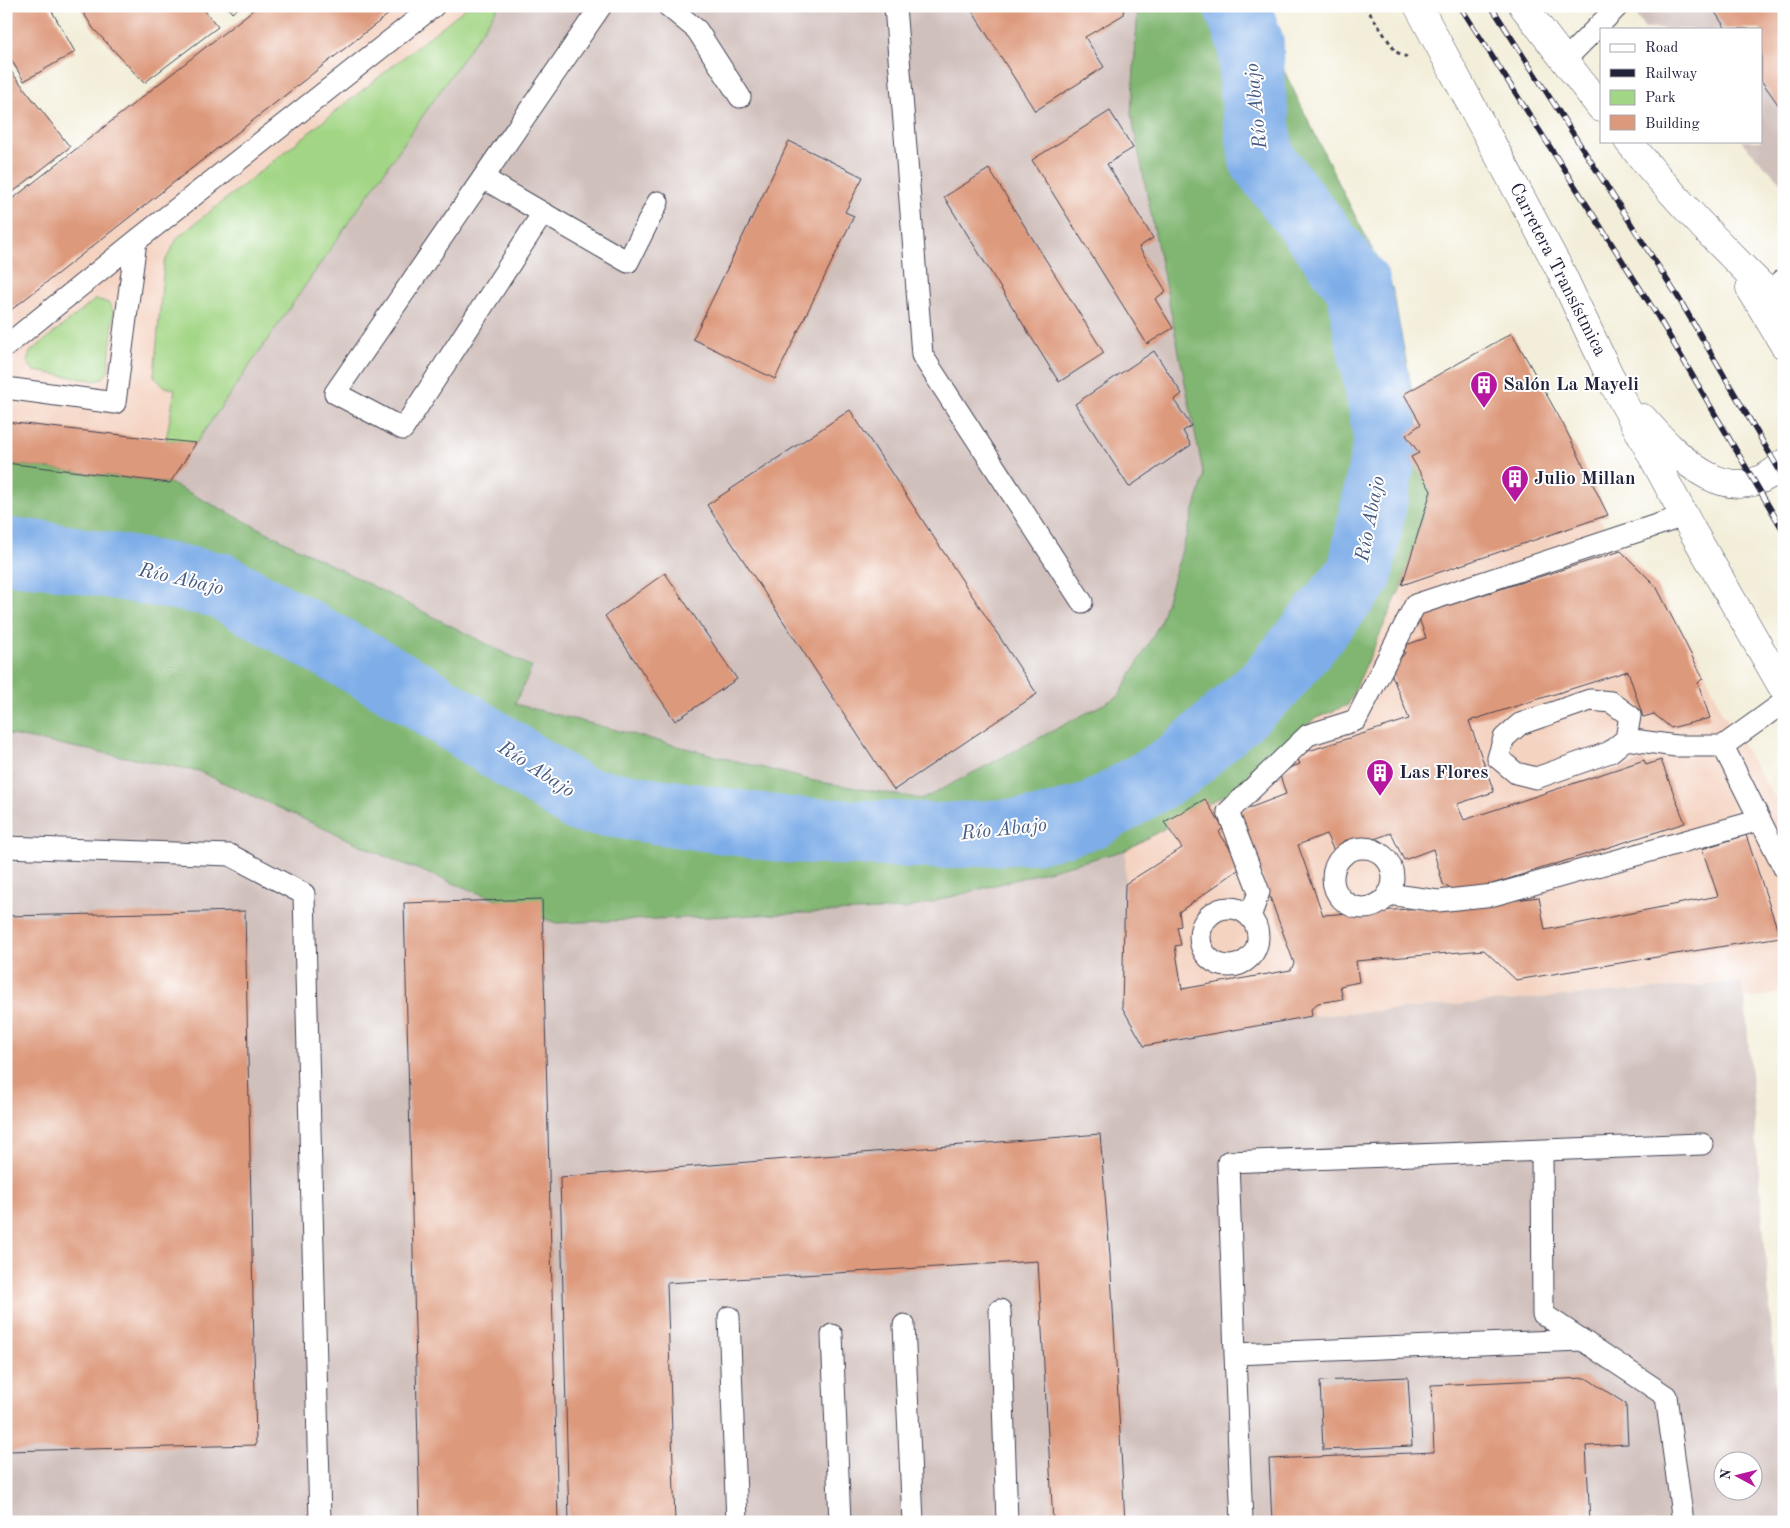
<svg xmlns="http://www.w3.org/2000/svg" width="1790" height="1528" font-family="'Old Standard TT',serif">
<rect width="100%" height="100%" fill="#fff"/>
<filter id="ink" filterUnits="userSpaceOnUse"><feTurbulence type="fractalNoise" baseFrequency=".02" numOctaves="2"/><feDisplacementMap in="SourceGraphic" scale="10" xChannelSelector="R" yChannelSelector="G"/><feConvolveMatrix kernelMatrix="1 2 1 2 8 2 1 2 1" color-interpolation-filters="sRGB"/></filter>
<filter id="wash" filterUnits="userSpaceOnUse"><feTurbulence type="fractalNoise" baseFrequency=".0096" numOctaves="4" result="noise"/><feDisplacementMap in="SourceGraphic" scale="20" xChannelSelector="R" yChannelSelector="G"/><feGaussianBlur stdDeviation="1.12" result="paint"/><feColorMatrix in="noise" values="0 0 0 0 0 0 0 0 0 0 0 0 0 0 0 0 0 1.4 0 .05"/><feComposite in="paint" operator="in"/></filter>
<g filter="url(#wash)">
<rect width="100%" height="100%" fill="#f3eed9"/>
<!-- built -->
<path fill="#f4d3c1" d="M258,6h241l-303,437 -26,40 -164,-20v-259z
M1598,518l58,68 42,69 24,57 62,101v180l-39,6 -5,-17 -428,34 -168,30 -22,-39 4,-157 127,-71 61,-60 34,-14 54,-120z"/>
<!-- industrial -->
<path fill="#d0c0bc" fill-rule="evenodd" d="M499,6h639l-7,108 73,363 -44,146 -41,73 -196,103 -109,-18 -299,-77 16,-37 -361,-184 26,-40z
M1630,6h154v180l-43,-45h20v-112h-116z
M6,734l192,37 193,88 515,50 220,-59 -4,157 22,39 168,-30 429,-34 4,17 35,437 4,47v39h-1778zM1722,1460h30v30h-30z"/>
<!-- green -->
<path fill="#a2d584" stroke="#627c60" d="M468,6h31l-303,437 -30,-3 9,-51 -11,-2 -10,-11 10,-113 14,-26z
M96,299l13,4 5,9 -6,60 -5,6 -7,3 -62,-10 -7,-9 3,-10z"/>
<!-- forest -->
<path fill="#81b672" stroke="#526c56" d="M1138,6h133l-14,9 89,183 46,89 39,204 -29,94 -54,120 -34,14 -61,60 -127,71 -220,59 -350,14 -165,-64 -193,-88 -192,-37v-271l164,20 362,184 -17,37 299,77 109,18 196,-103 41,-73 44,-146 -73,-363z"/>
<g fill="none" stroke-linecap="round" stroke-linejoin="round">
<!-- river -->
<path stroke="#7eade8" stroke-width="66" d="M6,551l38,3 176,31 195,108 166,107 207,30 154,6 99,-6 53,-15 85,-50 93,-83 88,-108 27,-136 -29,-153 -96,-125 -10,-72 -1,-44 -14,-38"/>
</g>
<g id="blocks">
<!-- building -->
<path fill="#dd997c" d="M6,6h43l26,46 -51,29 -18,-30z
M79,6h122l17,21 -74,56 -51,-55z
M227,6h14l-9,7z
M258,6h141l-393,308v-110z
M969,6h155l-1,9 -38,22 19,30 -69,44z
M1711,6h73v107l-23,-33v-51h-35z
M6,65l64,82 -57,45 -7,-9z
M1110,111l23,37 -26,16 46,74 -14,9 27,44 -11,8 18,29 -26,16 -115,-184z
M789,141l74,36 -18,35 9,4 -79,163 -82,-40z
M989,169l115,184 -45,29 -115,-185z
M1512,333l51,91 45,91 -206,70 29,-94 -20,-34 8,-4 -13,-18 15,-11 -17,-30z
M1154,351l28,43 -8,6 17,26 -8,5 8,14 -62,42 -54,-83z
M850,410l187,284 -143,96 -187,-285z
M6,422l160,18 30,3 -26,40 -164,-20z
M1621,551l35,35 47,92 -5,5 12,35 -39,10 -17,-14 -11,3 -15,-46 -159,50 25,71 -37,12 7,16 180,-60 2,5 15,-5 24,63 -202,64 -30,4 -10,-7 -10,-35 -29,11 -13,-27 -56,20 -9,-19 -28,11 25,70 170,-12 46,-6 6,33 173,-34 -16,-47 44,-14 34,102 -264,43 -32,-30 -128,11 3,21 -19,4 3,13 -25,4 -7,6 1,7 -168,30 -22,-39 3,-123 57,-36 -18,-26 41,-23 18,29 -4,4 23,35 -63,45 2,14 -4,1 4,18 -6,1 7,43 109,-19 3,-7 -55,-151 47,-18 -7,-22 21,-8 -4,-9 113,-36 -19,-49 15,-17 -2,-7 23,-8 -8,-23z
M665,573l72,106 -62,42 -70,-105z
M542,899l16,623h-138l-16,-619z
M245,911l11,534 -250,6v-535z
M1100,1134l10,122 15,266h-72l-15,-261 -371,22 8,239h-106l-9,-345z
M1408,1377l4,69 -89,4 -3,-69z
M1586,1378l40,26 2,40 -42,2 4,76h-318l-3,-63 165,-7 -3,-67z"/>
</g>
</g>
<g filter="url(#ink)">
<use href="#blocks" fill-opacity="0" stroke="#414153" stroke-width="1"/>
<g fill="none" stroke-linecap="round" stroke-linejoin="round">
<defs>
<path id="service" d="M668,6l29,24 43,67
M895,6l27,349 160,247
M1564,61l54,-55
M483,178l60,35 -140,216 -68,-36 266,-387
M543,213l85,49 30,-60
M1769,293l15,-14
M6,346l130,-105 298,-235
M6,388l109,15 21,-162
M1590,700l21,2 19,14 -4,23 -16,13 -74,26 -20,-5 -18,-15 6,-20 16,-14z
M1784,702l-61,44 61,122
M1626,739l50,7h47
M6,847l224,8 74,39 16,628
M1333 878a30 30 0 1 1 60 0a30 30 0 1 1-60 0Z
M1388,894l50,7 56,-6 266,-75
M1200 937a29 29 0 1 1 58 0a29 29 0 1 1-58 0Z
M1250,917l9,-25 -31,-80 80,-77 48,-15 59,-115 269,-89
M1542,1151l1,163 123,82 17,126
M1000,1310l7,212
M729,1317l8,205
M904,1325l9,197
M832,1335l8,187
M1582,1340l-347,14 -7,-192 474,-18
M1235,1354l7,168"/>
<path id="primary" d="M1418,6l142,264 55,117 77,143 92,160
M1523,6l78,102
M1628,141c48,60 101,113 156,167
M1750,288l34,57
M1643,418c36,41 88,97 141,45"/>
</defs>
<!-- service casing -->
<use href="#service" stroke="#414153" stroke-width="23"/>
<!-- primary casing -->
<use href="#primary" stroke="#414153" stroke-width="29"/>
<!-- path -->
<path stroke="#414153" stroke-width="3" stroke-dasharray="4 4" stroke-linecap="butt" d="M1365,6l31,46 11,5"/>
<!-- service -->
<use href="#service" stroke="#fff" stroke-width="21"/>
<!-- primary -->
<use href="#primary" stroke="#fff" stroke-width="28"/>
<defs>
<path id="rail" d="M1460,6l197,309 127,217
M1491,6l187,291 106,181"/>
</defs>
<!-- rail casing -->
<use href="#rail" stroke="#22223b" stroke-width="5.5"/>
<!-- rail -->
<use href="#rail" stroke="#fff" stroke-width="4" stroke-dasharray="11" stroke-linecap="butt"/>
</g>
</g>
<!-- icons -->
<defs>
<symbol id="building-pin" viewBox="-11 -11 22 30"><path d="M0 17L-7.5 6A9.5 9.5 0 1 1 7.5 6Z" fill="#b5179e" stroke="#fff"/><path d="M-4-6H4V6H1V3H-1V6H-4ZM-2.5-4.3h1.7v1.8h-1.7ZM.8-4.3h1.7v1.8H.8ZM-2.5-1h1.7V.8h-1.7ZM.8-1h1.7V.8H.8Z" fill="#fff"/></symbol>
</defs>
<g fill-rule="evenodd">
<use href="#building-pin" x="1468" y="369" width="32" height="43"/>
<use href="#building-pin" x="1499" y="463" width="32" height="43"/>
<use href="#building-pin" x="1364" y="757" width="32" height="43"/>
</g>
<g text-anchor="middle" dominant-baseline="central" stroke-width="4" stroke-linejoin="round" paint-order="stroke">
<!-- street labels -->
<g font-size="19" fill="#22223b" stroke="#fff">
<text transform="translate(1557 270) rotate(63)">Carretera Transístmica</text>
</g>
<!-- poi labels -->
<g font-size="19" font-weight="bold" fill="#22223b" stroke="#fff" text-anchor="start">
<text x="1503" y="385">Salón La Mayeli</text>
<text x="1534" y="479">Julio Millan</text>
<text x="1399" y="773">Las Flores</text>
</g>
<!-- water labels -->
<g font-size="20" font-style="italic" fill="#475a80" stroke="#fff">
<text transform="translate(1257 106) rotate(-96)">Río Abajo</text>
<text transform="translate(1371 519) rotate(-79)">Río Abajo</text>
<text transform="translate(181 580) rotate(13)">Río Abajo</text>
<text transform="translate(536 770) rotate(33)">Río Abajo</text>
<text transform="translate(1004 830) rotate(-6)">Río Abajo</text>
</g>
</g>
<!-- margin -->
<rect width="1790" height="1528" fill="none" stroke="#fff" stroke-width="25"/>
<!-- legend -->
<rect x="1600" y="28" width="162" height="115" fill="#ffffff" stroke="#a7a7b1"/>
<rect x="1610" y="44" width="25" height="8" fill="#ffffff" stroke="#a7a7b1"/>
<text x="1645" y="52" font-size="15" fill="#22223b">Road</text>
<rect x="1610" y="69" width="25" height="8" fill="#22223b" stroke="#a7a7b1"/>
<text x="1645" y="78" font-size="15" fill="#22223b">Railway</text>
<rect x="1610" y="90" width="25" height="15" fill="#a2d584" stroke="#a7a7b1"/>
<text x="1645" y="102" font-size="15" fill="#22223b">Park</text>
<rect x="1610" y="115" width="25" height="15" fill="#dd997c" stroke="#a7a7b1"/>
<text x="1645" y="128" font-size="15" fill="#22223b">Building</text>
<!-- north arrow -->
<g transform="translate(1738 1476) rotate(277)"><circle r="24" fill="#ffffff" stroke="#a7a7b1"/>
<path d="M0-4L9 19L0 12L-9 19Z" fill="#b5179e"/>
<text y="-8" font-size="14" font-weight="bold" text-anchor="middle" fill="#22223b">N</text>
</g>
</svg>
